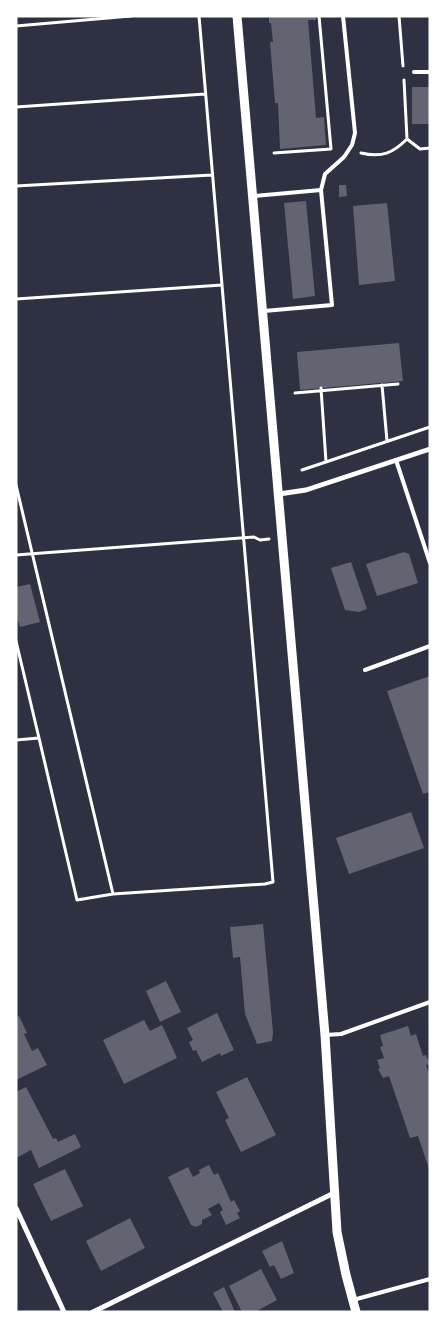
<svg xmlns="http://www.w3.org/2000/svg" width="446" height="1328" font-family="'Space Grotesk',sans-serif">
<rect width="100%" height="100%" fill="#2d3142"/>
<!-- building -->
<path fill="#626471" d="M269,16h47v4h-8l8,98 8,-1 2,28 -46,4 -2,-46h-3l-5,-61h3l-2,-19h-2z
M412,87h18v37h-18z
M339,185h7l1,11 -8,1z
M306,201l9,95 -22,3 -9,-96z
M387,203l8,78 -36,4 -6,-79z
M399,343l4,38 -103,9 -3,-38z
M404,552l5,2 9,29 -41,13 -11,-32z
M351,562l16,47 -8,3 -14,-2 -14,-42z
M30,584l10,38 -20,5 -4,-12v-28z
M430,676v116l-7,2 -36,-103z
M411,812l13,36 -75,26 -13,-36z
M263,924l10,108 -1,9 -15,3 -12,-30 -5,-57 -7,1 -3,-31z
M166,981l15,31 -21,10 -14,-31z
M217,1013l17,37 -13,6 -1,-3 -18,9 -6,-12 -3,1 -4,-9 4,-2 -6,-12z
M19,1016l8,17 -3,1 8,17 6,-3 9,17 -31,15v-63z
M144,1020l6,11 12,-6 15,33 -53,26 -21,-44z
M408,1026l3,10 5,-2 7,22 3,-1 4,9 -4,1 4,11 -1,93 -11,-33 -8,2 -21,-62 -6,2 -5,-9 2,-1 -3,-8 7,-2 -4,-11 3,-1 -3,-11z
M247,1077l29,58 -35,17 -16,-32 4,-2 -13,-26z
M26,1087l27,52 3,-1 2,4 17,-8 6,13 -42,21 -8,-18 -15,8v-66z
M209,1165l5,10 4,-2 13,29 3,-2 6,11 -3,2 3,5 -14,7 -6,-13 3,-2 -4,-7 -11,6 4,6 -10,5v4l-6,3 -5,-2 -23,-48 20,-10 5,10 7,-4 -1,-3z
M65,1169l18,37 -32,15 -18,-37z
M130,1218l15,30 -44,23 -15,-30z
M282,1241l12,32 -13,6 -7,-14 -4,2 -8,-16z
M261,1269l16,31 -22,12h-13l-13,-26z
M224,1287l1,2 10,23h-12l-10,-19z"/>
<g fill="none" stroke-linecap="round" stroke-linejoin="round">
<!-- path -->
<path stroke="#fff" stroke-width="3" d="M399,16l4,50
M16,26l115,-10
M16,107l189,-13
M407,139l13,10 10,-1
M274,153l57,-4 -12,-133
M361,153c21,5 32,0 46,-14l-3,-59
M16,186l196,-11
M16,299l206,-14
M382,385l5,56
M321,388l5,74
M295,393l103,-9
M302,470l128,-43
M16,485l97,409
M16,555l238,-18 6,3 9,-1
M16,641l23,97 -23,2
M39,738l38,162 36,-6 152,-10 8,-2 -74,-866"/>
<!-- service -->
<path stroke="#fff" stroke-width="4" d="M414,72h16
M254,196l67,-6
M264,311l68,-6 -11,-115 4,-16 19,-17 8,-12 3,-12 -12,-117
M396,460l34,103
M365,670l65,-24
M325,1035l16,-1 89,-32
M353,1300l77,-21"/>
<!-- minor -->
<path stroke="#fff" stroke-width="5" d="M279,494l27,-4 124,-41
M16,1208l48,104
M93,1312l241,-119"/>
<!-- tertiary -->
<path stroke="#fff" stroke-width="9" d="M237,16l88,1019 12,197 9,43 10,37"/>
</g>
<!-- border -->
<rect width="446" height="1328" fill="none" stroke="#ffffff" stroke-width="35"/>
</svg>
